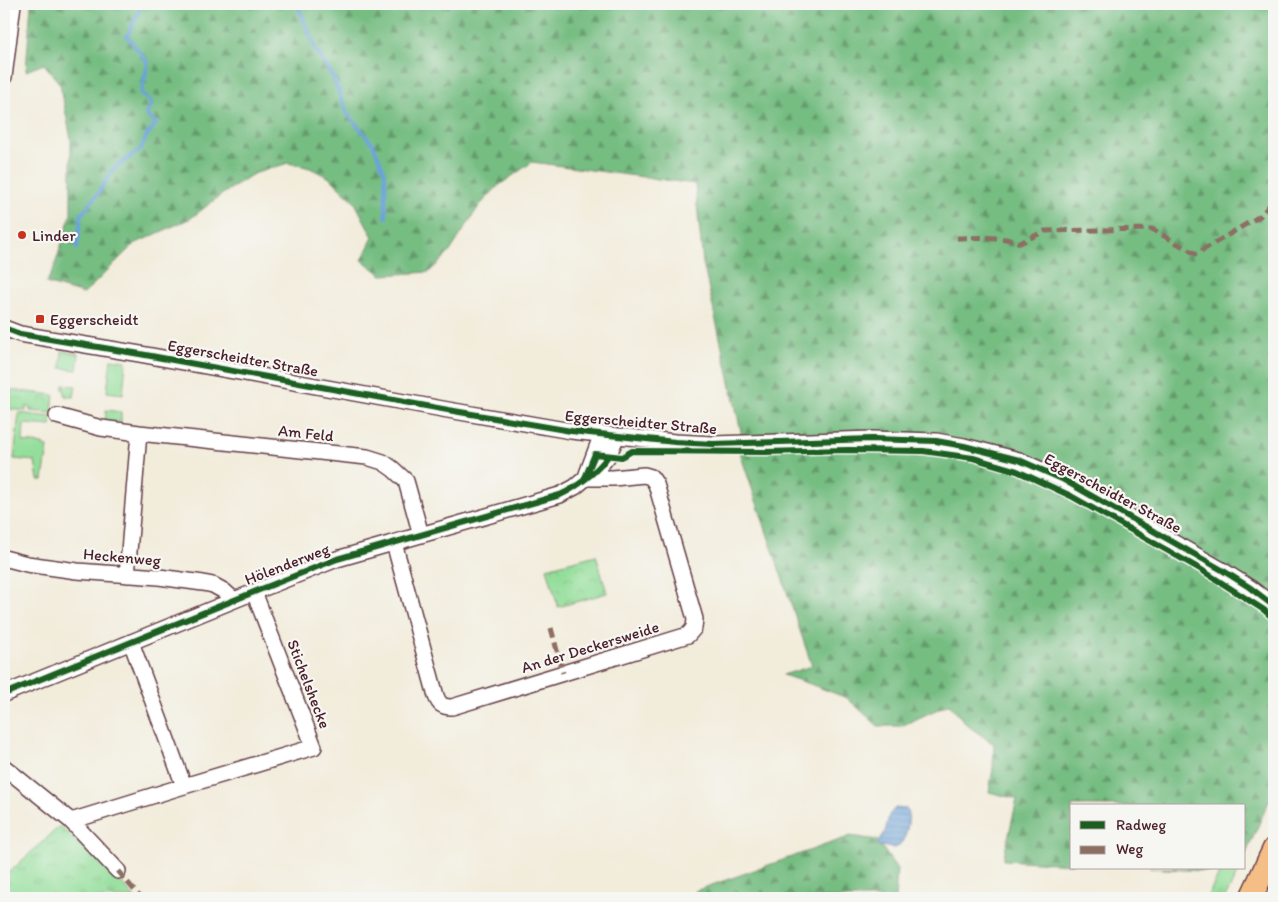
<svg xmlns="http://www.w3.org/2000/svg" width="1278" height="902" font-family="Itim,sans-serif">
<defs>
<pattern id="grass-tufts" width="24" height="20" patternUnits="userSpaceOnUse" patternTransform="scale(1.25)"><rect width="24" height="20" fill="#93de9a"/><path d="M3 7l-1-3M5 7V3M7 7l1-3M15 17l-1-3M17 17v-4M19 17l1-3" fill="none" stroke="#80be85"/></pattern>
<pattern id="forest-firs" width="22" height="20" patternUnits="userSpaceOnUse" patternTransform="scale(1.25)"><rect width="22" height="20" fill="#76bd82"/><path d="M5 1l3.5 6h-7zM16 11l3.5 6h-7z" fill="#63996b"/></pattern>
<pattern id="park-crowns" width="20" height="18" patternUnits="userSpaceOnUse" patternTransform="scale(1.25)"><rect width="20" height="18" fill="#93de9a"/><path d="M2 6a3 3 0 1 1 6 0M12 15a3 3 0 1 1 6 0" fill="none" stroke="#80be85"/></pattern>
<pattern id="water-rules" width="6" height="5" patternUnits="userSpaceOnUse" patternTransform="scale(1.25)"><rect width="6" height="5" fill="#6ba2d9"/><path d="M0 2.5h6" fill="none" stroke="#5a83b0"/></pattern>
</defs>
<rect width="100%" height="100%" fill="#f6f6f2"/>
<filter id="ink" filterUnits="userSpaceOnUse"><feTurbulence type="fractalNoise" baseFrequency=".02" numOctaves="2"/><feDisplacementMap in="SourceGraphic" scale="10" xChannelSelector="R" yChannelSelector="G"/><feConvolveMatrix kernelMatrix="1 2 1 2 8 2 1 2 1" color-interpolation-filters="sRGB"/></filter>
<filter id="wash" filterUnits="userSpaceOnUse"><feTurbulence type="fractalNoise" baseFrequency=".0096" numOctaves="4" result="noise"/><feDisplacementMap in="SourceGraphic" scale="20" xChannelSelector="R" yChannelSelector="G"/><feGaussianBlur stdDeviation="1.12" result="paint"/><feColorMatrix in="noise" values="0 0 0 0 0 0 0 0 0 0 0 0 0 0 0 0 0 1.4 0 .05"/><feComposite in="paint" operator="in"/></filter>
<g filter="url(#wash)">
<rect width="100%" height="100%" fill="#f2ecdb"/>
<!-- grass -->
<path fill="url(#grass-tufts)" stroke="#6e7e62" d="M60,826l59,54 16,18h-131v-23h2z
M1231,868h9l-15,30h-18l13,-26z"/>
<!-- forest -->
<path fill="url(#forest-firs)" stroke="#606e56" d="M31,4h1243v786l-30,68v-52h-172v58l-69,-4 14,-61 -28,-7 4,-23 1,-25 -26,-18 -19,-22 -48,22h-23l-31,-28 -37,-14 -27,-9 29,-9 -71,-210v-25l-38,-168 -8,-79 -163,-22 -34,24 -19,20 -30,47 -20,19 -47,3 -20,-15 11,-23 -19,-36 -24,-23 -20,-10 -22,-5 -35,11 -32,21 -30,23 -57,26 -50,50 -38,-11 7,-12 18,-57v-75l-11,-55 -16,-20 -18,7z
M851,836l26,4 20,29 -2,29h-197l-3,-7z
M1149,868h82l-11,4z"/>
<!-- park -->
<path fill="url(#park-crowns)" stroke="#6e7e62" d="M11,390l43,5 -2,18 -22,-2v-4h-4v4l-17,-2z
M596,555l11,38 -49,14 -11,-39z"/>
<!-- garden -->
<path fill="#93de9a" stroke="#6e7e62" d="M62,351l17,3 -2,16 -16,-2z
M111,359l15,2 -3,33 -16,-2z
M63,385l13,1 -2,11 -9,-1v-6h-2z
M106,410l15,2v10l-16,-1z
M19,413l33,4 -1,9 -27,-2 -1,18 20,2v2l5,1 -5,33h-5l-3,-19 -21,-2z"/>
<!-- water -->
<path fill="url(#water-rules)" stroke="#5a6082" d="M895,808l12,1 2,3c-1,13 -1,27 -13,36l-17,-2 -2,-2 8,-12 4,-17z"/>
<g fill="none" stroke-linecap="round" stroke-linejoin="round">
<!-- stream -->
<path stroke="#6ba2d9" stroke-width="4" d="M297,4l19,46 17,27 14,36 26,31 12,29 1,44
M77,248l4,-33 18,-23 14,-23 28,-20 6,-14 9,-11 -10,-10 6,-11 -11,-9 7,-31 -21,-27 13,-27 1,-5"/>
</g>
</g>
<g filter="url(#ink)">
<g fill="none" stroke-linecap="round" stroke-linejoin="round">
<defs>
<path id="minor" d="M4,77l9,-73
M4,328l16,6 120,20 308,56 123,21 104,11 38,2 159,-5 64,2 28,5 55,14 43,19 160,91 27,17 25,19
M57,416l44,12 38,5 228,24 16,5 10,7 13,12 15,54
M587,474l15,-40
M394,543l42,153c3,8 6,11 16,11l236,-72 6,-7 1,-9 -39,-135 -5,-7 -7,-2 -31,3h-28
M4,558l23,6 50,7 82,6 44,6 10,2 11,6 10,9
M127,575l12,-142
M4,694l250,-102 83,-33 223,-64 15,-8 24,-20 9,-11 9,-20
M4,767l67,54 47,50
M184,786l130,-39 -60,-155
M71,821l113,-35 -53,-144"/>
<path id="highway" d="M1251,898l23,-49"/>
</defs>
<!-- minor casing -->
<use href="#minor" stroke="#633e45" stroke-width="18"/>
<!-- highway casing -->
<use href="#highway" stroke="#633e45" stroke-width="25"/>
<!-- minor -->
<use href="#minor" stroke="#fff" stroke-width="15"/>
<!-- highway -->
<use href="#highway" stroke="#f6be87" stroke-width="22"/>
<!-- quiet -->
<path stroke="#8d6e63" stroke-width="5" stroke-dasharray="10 5" stroke-linecap="butt" d="M957,238c20,0 44,-3 63,5l25,-12 107,-2 44,25 64,-38 14,-16
M551,628l12,45
M118,871l23,27"/>
<defs>
<path id="cycleway" d="M4,328l16,6 120,20 308,56 123,21 104,11 38,2 159,-5 64,2 28,5 55,14 43,19 160,91 27,17 25,19
M585,478l10,-24 27,3 10,-6 133,1 83,-2 75,1 50,7 44,13 54,25 129,73 64,41 10,9
M4,694l250,-102 83,-33 223,-64c16,-7 38,-24 48,-39"/>
</defs>
<!-- cycleway casing -->
<use href="#cycleway" stroke="#f6f6f2" stroke-width="9"/>
<!-- cycleway -->
<use href="#cycleway" stroke="#1b5e20" stroke-width="6"/>
</g>
</g>
<!-- markers -->
<g fill="#c8321e" stroke="#f6f6f2" stroke-width="2">
<circle cx="22" cy="235" r="5"/>
<rect x="35" y="314" width="10" height="10" rx="2.5"/>
</g>
<g text-anchor="middle" dominant-baseline="central" stroke-width="4.5" stroke-linejoin="round" paint-order="stroke">
<!-- poi labels -->
<g font-size="16" fill="#4a1f2b" stroke="#f6f6f2" text-anchor="start">
<text x="32" y="235">Linder</text>
<text x="50" y="319">Eggerscheidt</text>
</g>
<!-- street labels -->
<g font-size="16" fill="#4a1f2b" stroke="#f6f6f2">
<text transform="translate(243 358) rotate(10)">Eggerscheidter Straße</text>
<text transform="translate(641 422) rotate(5)">Eggerscheidter Straße</text>
<text transform="translate(306 433) rotate(6)">Am Feld</text>
<text transform="translate(1113 493) rotate(28)">Eggerscheidter Straße</text>
<text transform="translate(122 557) rotate(5)">Heckenweg</text>
<text transform="translate(287 564) rotate(-21)">Hölenderweg</text>
<text transform="translate(590 647) rotate(-17)">An der Deckersweide</text>
<text transform="translate(309 684) rotate(69)">Stichelshecke</text>
</g>
</g>
<!-- margin -->
<rect width="1278" height="902" fill="none" stroke="#f6f6f2" stroke-width="20"/>
<!-- legend -->
<rect x="1070" y="804" width="175" height="65" fill="#f6f6f2" stroke="#b1a0a2"/>
<rect x="1080" y="821" width="25" height="8" fill="#1b5e20" stroke="#b1a0a2"/>
<text x="1116" y="830" font-size="15" fill="#4a1f2b">Radweg</text>
<rect x="1080" y="846" width="25" height="8" fill="#8d6e63" stroke="#b1a0a2"/>
<text x="1116" y="854" font-size="15" fill="#4a1f2b">Weg</text>
</svg>
